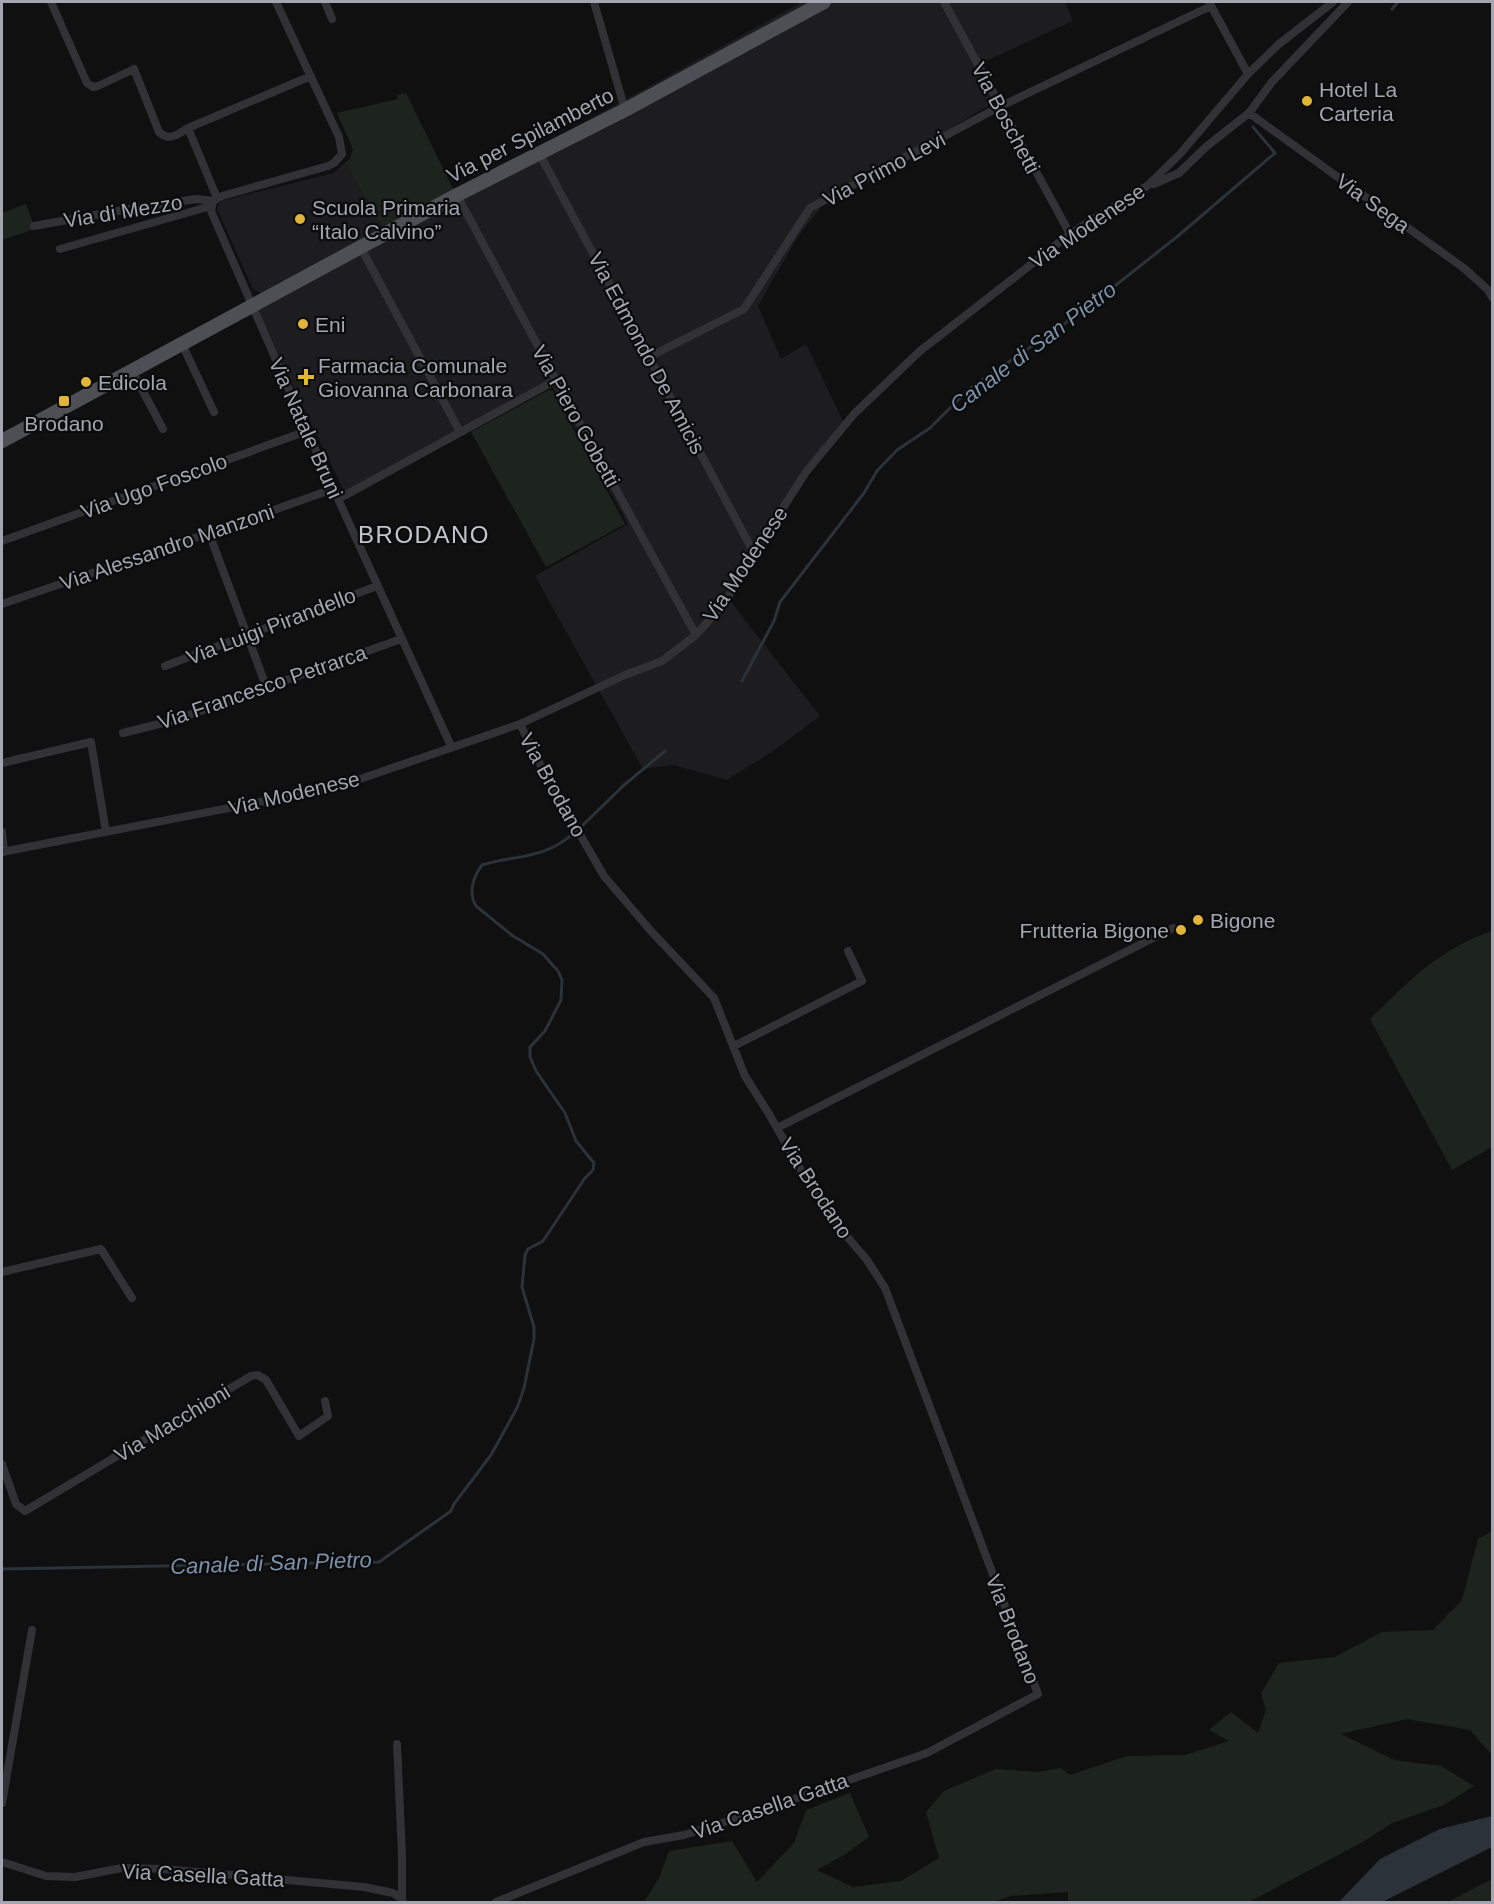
<svg xmlns="http://www.w3.org/2000/svg" width="1494" height="1904" font-family="Arial,sans-serif">
<rect width="100%" height="100%" fill="#101011"/>
<!-- built -->
<path fill="#1d1c1e" d="M802,2h263l8,19 -94,43 14,39 -167,98 -29,37 -39,68 23,53 25,-15 38,79 -66,94 -50,81 92,118 -44,33 -49,31 -53,-15 -31,4 -108,-193 93,-52 -76,-138 -204,113 -95,-194z
M345,163l39,67 -121,64 -8,-4 -3,-3 -35,-78 2,-5 2,-3 112,-28z"/>
<!-- green -->
<path fill="#1d241e" d="M406,93l48,98 -70,39 -39,-67 5,-4 3,-10 -16,-36 61,-14 -1,-4z
M26,204l9,25 -33,11v-27z
M549,390l4,1 72,133 -79,43 -75,-135z
M1492,931v216l-40,23 -82,-151c40,-39 68,-69 122,-88z
M1492,1531v224l-22,-25 -63,-11 -66,15 53,26 47,6 33,20 -30,19 -52,18 -29,19 -114,60h-181v-10l-57,4 -17,6h-350l15,-24 10,-27 63,-10 25,41 37,-39 12,-33 44,-17 19,44 -25,18 -27,15 36,17 48,-6 38,-23 -13,-46 18,-21 52,-22 41,3 24,-4 9,7 57,-19 58,-1 44,-14 -20,-11 22,-18 27,21 8,-23 -5,-17 18,-30 56,-6 47,-25 51,-2 29,-30 16,-61z
M1492,1879v23h-44z"/>
<!-- water -->
<path fill="#2b3239" d="M1492,1816v31l-106,53 -2,2h-45l41,-43 60,-30z"/>
<g fill="none" stroke-linecap="round" stroke-linejoin="round">
<!-- stream -->
<path stroke="#2b3239" stroke-width="3" d="M1392,9l6,-7
M742,681l32,-60 6,-19 84,-109 13,-22 20,-21 33,-22 38,-38 115,-79 95,-75 97,-83 -22,-26
M583,825l40,-39 42,-35
M2,1569l377,-7 72,-51 3,-7 37,-49 26,-47 7,-20 10,-49v-12l-12,-40 3,-32 3,-6 15,-8 42,-63 8,-8 1,-7 -18,-22 -11,-28 -29,-42 -6,-14v-10l15,-16 16,-31 1,-20 -4,-9 -15,-17 -30,-18 -37,-30c-8,-13 -3,-29 6,-41 37,-11 62,-5 93,-33"/>
<!-- street -->
<path stroke="#323236" stroke-width="8" d="M51,2l36,81 6,4 5,-1 36,-17 25,63c11,10 19,2 29,-4l123,-52
M276,2l63,135 3,17 -8,9 -6,3 -106,30 -9,5 -2,10 96,220 144,315
M325,2l7,17
M594,2l31,108
M944,2l126,232
M1209,2l39,72
M1249,113l216,156 23,21 4,7
M188,128l29,70
M539,153l215,400
M1154,184l25,-11 28,-27 42,-33 23,-31 76,-80
M457,195l99,185 140,255
M34,226l106,-19 57,-8 16,2
M361,248l99,184
M60,249l151,-43
M182,344l32,68
M649,357l95,-48 66,-101 189,-101 212,-101
M132,371l31,58
M338,499l218,-119
M209,533l57,153
M2,541l305,-110
M2,604l207,-71 124,-44
M165,666l212,-80
M123,733l52,-13 226,-81
M2,763l89,-21 15,90
M2,832l2,20
M2,852l335,-65 183,-63 105,-49 37,-14 34,-26 29,-33 29,-49 52,-81 48,-58 66,-63 150,-117 77,-48 33,-32 68,-80 31,-30 54,-42
M734,1046l128,-65 -14,-30
M777,1128l396,-200
M2,1272l99,-23 31,49
M2,1464l14,40 9,7 226,-135 7,-1 8,5 33,56 29,-20 -3,-15
M397,1744l5,111v44
M2,1803l30,-173
M2,1862l44,14 29,1 47,-9 42,1 200,18 29,6 9,6 1,3
M496,1902l148,-60 40,-7 70,-22 173,-60 111,-59 -153,-406 -18,-28 -34,-40 -30,-46 -34,-60 -24,-38 -31,-78 -64,-68 -46,-54 -59,-102 -25,-50"/>
<!-- primary -->
<path stroke="#4e4f55" stroke-width="14" d="M2,441l455,-246 168,-85 199,-108"/>
</g>
<!-- markers -->
<g fill="#e0b53a" stroke="#0b0b0c" stroke-width="2">
<circle cx="1307" cy="101" r="6"/>
<circle cx="300" cy="219" r="6"/>
<circle cx="303" cy="324" r="6"/>
<path d="M303 368h6v6h6v6h-6v6h-6v-6h-6v-6h6z"/>
<circle cx="86" cy="382" r="6"/>
<rect x="58" y="395" width="12" height="12" rx="3"/>
<circle cx="1198" cy="920" r="6"/>
<circle cx="1181" cy="930" r="6"/>
</g>
<g text-anchor="middle" dominant-baseline="central" stroke-width="4.5" stroke-linejoin="round" paint-order="stroke">
<!-- poi labels -->
<g font-size="21" fill="#a3a6b1" stroke="#0b0b0c" text-anchor="start">
<text x="1319" y="89">Hotel La<tspan x="1319" dy="24">Carteria</tspan></text>
<text x="312" y="207">Scuola Primaria<tspan x="312" dy="24">“Italo Calvino”</tspan></text>
<text x="315" y="324">Eni</text>
<text x="318" y="365">Farmacia Comunale<tspan x="318" dy="24">Giovanna Carbonara</tspan></text>
<text x="98" y="382">Edicola</text>
<text x="64" y="423" text-anchor="middle">Brodano</text>
<text x="1210" y="920">Bigone</text>
<text x="1169" y="930" text-anchor="end">Frutteria Bigone</text>
</g>
<!-- street labels -->
<g font-size="21" fill="#a3a6b1" stroke="#0b0b0c">
<text transform="translate(1006 118) rotate(62)">Via Boschetti</text>
<text transform="translate(530 135) rotate(-27)">Via per Spilamberto</text>
<text transform="translate(884 169) rotate(-28)">Via Primo Levi</text>
<text transform="translate(1373 203) rotate(36)">Via Sega</text>
<text transform="translate(123 211) rotate(-9)">Via di Mezzo</text>
<text transform="translate(1087 226) rotate(-34)">Via Modenese</text>
<text transform="translate(647 353) rotate(62)">Via Edmondo De Amicis</text>
<text transform="translate(576 416) rotate(61)">Via Piero Gobetti</text>
<text transform="translate(306 428) rotate(66)">Via Natale Bruni</text>
<text transform="translate(154 486) rotate(-20)">Via Ugo Foscolo</text>
<text transform="translate(167 547) rotate(-19)">Via Alessandro Manzoni</text>
<text transform="translate(745 564) rotate(-56)">Via Modenese</text>
<text transform="translate(271 626) rotate(-21)">Via Luigi Pirandello</text>
<text transform="translate(262 687) rotate(-19)">Via Francesco Petrarca</text>
<text transform="translate(553 785) rotate(61)">Via Brodano</text>
<text transform="translate(294 793) rotate(-13)">Via Modenese</text>
<text transform="translate(816 1188) rotate(57)">Via Brodano</text>
<text transform="translate(172 1423) rotate(-31)">Via Macchioni</text>
<text transform="translate(1013 1629) rotate(69)">Via Brodano</text>
<text transform="translate(770 1806) rotate(-19)">Via Casella Gatta</text>
<text transform="translate(203 1875) rotate(3)">Via Casella Gatta</text>
</g>
<!-- water labels -->
<g font-size="22" font-style="italic" fill="#7c91aa" stroke="#0b0b0c">
<text transform="translate(1033 347) rotate(-37)">Canale di San Pietro</text>
<text transform="translate(271 1563) rotate(-2)">Canale di San Pietro</text>
</g>
<!-- quarter labels -->
<g font-size="24" letter-spacing="1.5" fill="#c3c5cd" stroke="#0b0b0c">
<text x="424" y="534">BRODANO</text>
</g>
</g>
<!-- border -->
<rect width="1494" height="1904" fill="none" stroke="#a3a6b1" stroke-width="6"/>
</svg>
